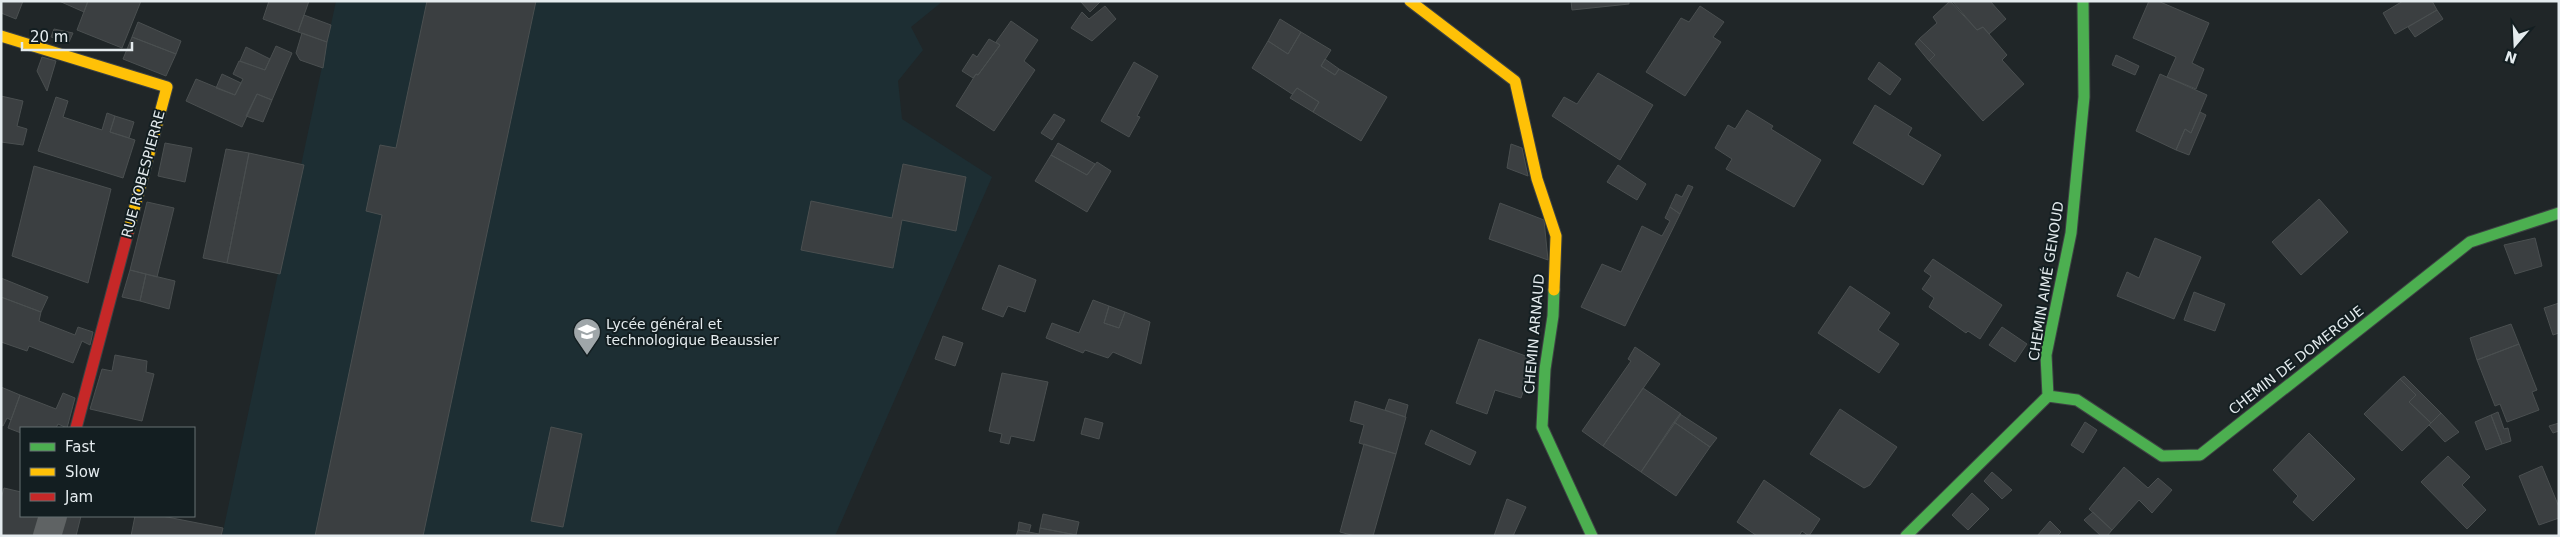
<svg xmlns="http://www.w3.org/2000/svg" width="2560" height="537" font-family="'DejaVu Sans',sans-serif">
<rect width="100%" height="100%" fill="#202628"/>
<!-- built -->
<path fill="#1d2e33" d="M336,1h607l-32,26 12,23 -25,31 4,38 90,58 -157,359h-613z"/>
<!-- building -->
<path fill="#3b3f41" stroke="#4a4f50" d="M1,1h22l-7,18 -15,-6z
M59,1h29l-4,11z
M88,1h53l-19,47 -45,-18z
M269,1h40l-11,31 -35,-13z
M427,1h109l-113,535h-108l67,-321 -16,-4 14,-66 16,3z
M1080,1h21l-11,11z
M1571,1h58v3l-57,6z
M1950,1l27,29 6,-3 24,28 -5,5 22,24 -41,37 -54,-60 6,-6 -16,-16 18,-16 -4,-6z
M1952,1h38l16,18 -17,15 -6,-7 -6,3z
M2149,1h9l51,22 -17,40 12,6 -8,20 -29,-12 9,-20 -43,-19z
M2403,1h29l5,9 -42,24 -12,-21z
M1105,6l11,13 -24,22 -21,-13 11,-16 7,7z
M1700,6l24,16 -11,15 8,5 -36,54 -39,-24 35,-54 8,4z
M2437,10l6,9 -28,18 -7,-10z
M304,15l27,10 -4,17 -29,-10z
M1280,19l21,13 -13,22 -20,-13z
M1011,21l27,19 -14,21 11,9 -41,61 -38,-25 20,-32 2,1 22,-30 -4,-3z
M138,22l43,19 -5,13 -44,-17z
M54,29l19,4 -4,9 -18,-5z
M1301,32l30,18 -10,16 14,9 4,-6 48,28 -26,44 -48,-29 6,-10 -22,-14 -5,6 -40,-26 16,-27 20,13z
M302,33l25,9 -4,26 -23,-8 -4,-7z
M132,37l44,17 -10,22 -43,-17z
M989,39l11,6 -22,30 -2,-1 -3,4 -11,-7 11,-17 4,3z
M1919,39l16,16 -6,6 -14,-17z
M276,46l16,7 -20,47 -15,-6 -15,33 -56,-26 10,-22 39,16 8,-16 -10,-5 6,-13 26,9z
M246,47l24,12 -5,11 -25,-9z
M2116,55l23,11 -4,9 -23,-10z
M42,57l14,4 -9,30 -10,-20z
M1325,59l14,10 -4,6 -14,-9z
M1134,62l24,14 -21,40 3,1 -11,20 -28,-16z
M1879,62l22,17 -11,16 -22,-16z
M1598,73l55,32 -33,55 -68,-44 12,-19 13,7z
M222,74l19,9 -6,12 -19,-7z
M2160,74l47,21 -16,38 -6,-4 -9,21 -40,-19z
M1297,88l22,14 -6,10 -23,-14z
M257,94l15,6 -9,22 -17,-6z
M1,96l22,5 -6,25 10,3 -4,16 -22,-3z
M56,97l12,4 -5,16 39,13 5,-17 8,3 -5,16 25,8 -12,38 -85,-27z
M1875,105l37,23 -4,7 33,20 -18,30 -70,-42z
M1747,110l26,16 -2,3 50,31 -27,47 -68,-38 6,-10 -17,-11 13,-23 7,4z
M2200,112l6,3 -17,40 -13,-5 9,-21 6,4z
M1054,114l11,6 -13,20 -11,-7z
M115,116l19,6 -5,16 -19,-6z
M165,143l27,5 -7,34 -27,-6z
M1058,143l37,21 -8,11 -36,-20z
M1511,144l11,4 6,28 -21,-8z
M226,149l23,4 -22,110 -24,-5z
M249,153l55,12 -24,109 -53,-11z
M1051,155l36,20 10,-13 14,9 -24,41 -52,-31z
M903,164l63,13 -10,54 -54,-11 -9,48 -92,-18 10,-49 81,17z
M1618,165l28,19 -9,16 -30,-18z
M34,166l77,23 -23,94 -76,-27z
M1688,185l5,2 -13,27 -10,-7 6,-13 6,3z
M2319,199l29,33 -47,43 -29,-33z
M147,202l27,6 -17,69 -27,-7z
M1500,203l44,17 4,40 -59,-21z
M1670,207l10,7 -55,112 -44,-19 21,-43 19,8 21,-46 20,10 8,-15 -5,-3z
M2155,238l46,19 -27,62 -57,-23 10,-24 12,6z
M2535,238l7,28 -27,8 -11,-29z
M1933,259l69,46 -22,34 -12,-8 -2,2 -37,-26 5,-9 -12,-9 9,-13 -7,-5z
M999,265l37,15 -11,32 -17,-6 -5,11 -21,-8z
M130,270l16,4 -6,27 -18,-4z
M146,274l29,7 -6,28 -29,-8z
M1,278l47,19 -7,15 -40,-15z
M1850,286l40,27 -12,17 21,14 -20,29 -61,-40z
M2194,292l31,12 -10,27 -31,-11z
M1,297l40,15 -2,9 36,14 3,-8 15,5 -3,13 -8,-4 -9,22 -44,-17 -2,5 -26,-9z
M1093,300l16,6 -5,17 15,5 6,-16 25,10 -9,42 -28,-12 -5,6 -23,-8 -2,3 -37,-15 6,-15 27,10z
M2559,303v30l-6,2 -9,-27z
M1109,306l16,6 -6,16 -15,-5z
M2511,324l8,20 -42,16 -7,-22z
M2002,327l25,17 -12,18 -26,-17z
M943,336l20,7 -8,23 -20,-7z
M1479,339l55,20 -13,39 -26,-8 -8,24 -31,-11z
M2519,344l18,46 -5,2 7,18 -32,12 -7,-18 -5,2 -18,-46z
M1635,347l25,17 -57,82 -21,-15 49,-70 -3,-2z
M115,355l32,6 -1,11 8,2 -12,47 -52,-12 12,-40 10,2z
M1002,373l46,9 -14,59 -23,-5 -2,8 -9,-2 2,-8 -13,-3z
M2404,376l37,37 -10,10 -22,-21 7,-7 -16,-16z
M2400,379l16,16 -7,7 22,21 -29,28 -38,-37z
M1,387l19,8 -9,25 -4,-2 -4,8 -2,-1z
M1643,388l38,26 -40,58 -38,-26z
M63,393l12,5 -8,30 -9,-4 -2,4h-35v5l-13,-5 12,-33 36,14z
M1389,399l19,6 -3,12 -20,-7z
M1355,401l51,16 -10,37 -37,-11 5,-18 -14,-4z
M1840,409l57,38 -27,38 -6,3 -54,-34z
M2498,412l6,17 4,-1 3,13 -9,3 -11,-29z
M2441,413l18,19 -14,10 -16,-17z
M1680,414l37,24 -7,9 -36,-25z
M2491,415l11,29 -16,6 -11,-28z
M1085,418l18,5 -4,16 -18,-5z
M1674,422l36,25 -34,49 -35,-24z
M2085,422l12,8 -14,23 -12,-8z
M2559,423v8l-6,2 -4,-7z
M551,427l31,7 -19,93 -32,-6z
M1431,430l45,22 -6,13 -45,-21z
M2309,433l46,46 -42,42 -20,-19 5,-6 -25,-26z
M1364,444l32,10 -23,82h-18l-15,-4z
M2448,456l22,21 -8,8 24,25 -19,19 -46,-47z
M2542,466l17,41v11l-20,7 -20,-49z
M2124,467l24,21 10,-10 14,12 -20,23 -13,-13 -27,30 -23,-21z
M1992,472l20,18 -10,9 -18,-18z
M1764,480l56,39 -11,17 -7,-5 -3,5h-42l-20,-14z
M4,488l17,4v24h23l-5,20h-38v-37z
M1972,493l17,16 -21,21 -16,-15z
M1507,499l19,8 -13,29h-19z
M2093,512l19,18 -5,6h-6l-17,-16z
M1043,514l36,8 -3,13 -36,-7z
M55,516h26l-5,20h-25z
M135,516h27l61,12 -2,8h-90z
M2050,521l11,11 -4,4h-20z
M1019,522l12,3 -2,7 -11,-2z
M1040,528l36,7 1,1h-61l2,-6 21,4z"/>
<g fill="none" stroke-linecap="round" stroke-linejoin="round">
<defs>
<path id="street" d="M47,536l6,-20"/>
<path id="fast" d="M1554,290l-1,26 -8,53 -3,58 50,109
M2048,396l29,4 85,56 38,-1 270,-213 89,-29
M1906,536l142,-140 -2,-41 25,-122 13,-136 -1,-96"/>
<path id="slow" d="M1410,1l105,80 22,98 19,57 -2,54
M1,36l166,51 -39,145"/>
<path id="jam" d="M76,428l52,-196"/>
</defs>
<!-- street casing -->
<use href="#street" stroke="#3e4344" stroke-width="29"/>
<!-- fast casing -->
<use href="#fast" stroke="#3e4344" stroke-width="13"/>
<!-- slow casing -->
<use href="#slow" stroke="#3e4344" stroke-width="13"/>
<!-- jam casing -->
<use href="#jam" stroke="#3e4344" stroke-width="13"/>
<!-- street -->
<use href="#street" stroke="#5f6364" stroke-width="28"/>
<!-- fast -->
<use href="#fast" stroke="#4caf50" stroke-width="11"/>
<!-- slow -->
<use href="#slow" stroke="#ffc107" stroke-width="11"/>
<!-- jam -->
<use href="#jam" stroke="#c62828" stroke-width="11"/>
</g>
<!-- icons -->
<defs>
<symbol id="school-pin" viewBox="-11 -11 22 30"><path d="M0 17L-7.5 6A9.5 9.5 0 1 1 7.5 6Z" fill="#9fa6a9" stroke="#131e21"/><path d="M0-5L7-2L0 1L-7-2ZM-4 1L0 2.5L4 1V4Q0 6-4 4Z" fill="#fff"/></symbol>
</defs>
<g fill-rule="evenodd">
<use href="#school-pin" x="571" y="316" width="32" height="43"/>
</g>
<g text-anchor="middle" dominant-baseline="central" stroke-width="4" stroke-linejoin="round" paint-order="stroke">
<!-- street labels -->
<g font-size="14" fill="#e4ebee" stroke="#131e21">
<text transform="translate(143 174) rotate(-75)">RUE ROBESPIERRE</text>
<text transform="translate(2046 281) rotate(-81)">CHEMIN AIMÉ GENOUD</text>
<text transform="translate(1534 334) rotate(-85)">CHEMIN ARNAUD</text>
<text transform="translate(2296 360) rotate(-38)">CHEMIN DE DOMERGUE</text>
</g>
<!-- poi labels -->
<g font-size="14" fill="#e4ebee" stroke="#131e21" text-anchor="start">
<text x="606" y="324">Lycée général et<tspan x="606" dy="16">technologique Beaussier</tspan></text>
</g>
</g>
<!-- border -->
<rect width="2560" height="537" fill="none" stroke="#e4ebee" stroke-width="5"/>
<!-- legend -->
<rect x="20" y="427" width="175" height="90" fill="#131e21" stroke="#677073"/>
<rect x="30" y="443" width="25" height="8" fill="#4caf50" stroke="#677073"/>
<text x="65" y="452" font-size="15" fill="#e4ebee">Fast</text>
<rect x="30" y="468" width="25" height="8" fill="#ffc107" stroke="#677073"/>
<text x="65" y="477" font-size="15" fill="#e4ebee">Slow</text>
<rect x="30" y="493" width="25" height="8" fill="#c62828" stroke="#677073"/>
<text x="65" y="502" font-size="15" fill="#e4ebee">Jam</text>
<!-- north arrow -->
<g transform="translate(2515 45) rotate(199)" stroke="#131e21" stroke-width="4" paint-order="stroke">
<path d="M0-4L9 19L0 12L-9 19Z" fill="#e4ebee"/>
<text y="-8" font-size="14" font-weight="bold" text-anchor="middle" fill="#e4ebee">N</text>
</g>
<!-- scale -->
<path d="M22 42v8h110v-8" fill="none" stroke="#e4ebee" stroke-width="2.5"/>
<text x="30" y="42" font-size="15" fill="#e4ebee" stroke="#131e21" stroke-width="4" paint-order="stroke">20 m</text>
</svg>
